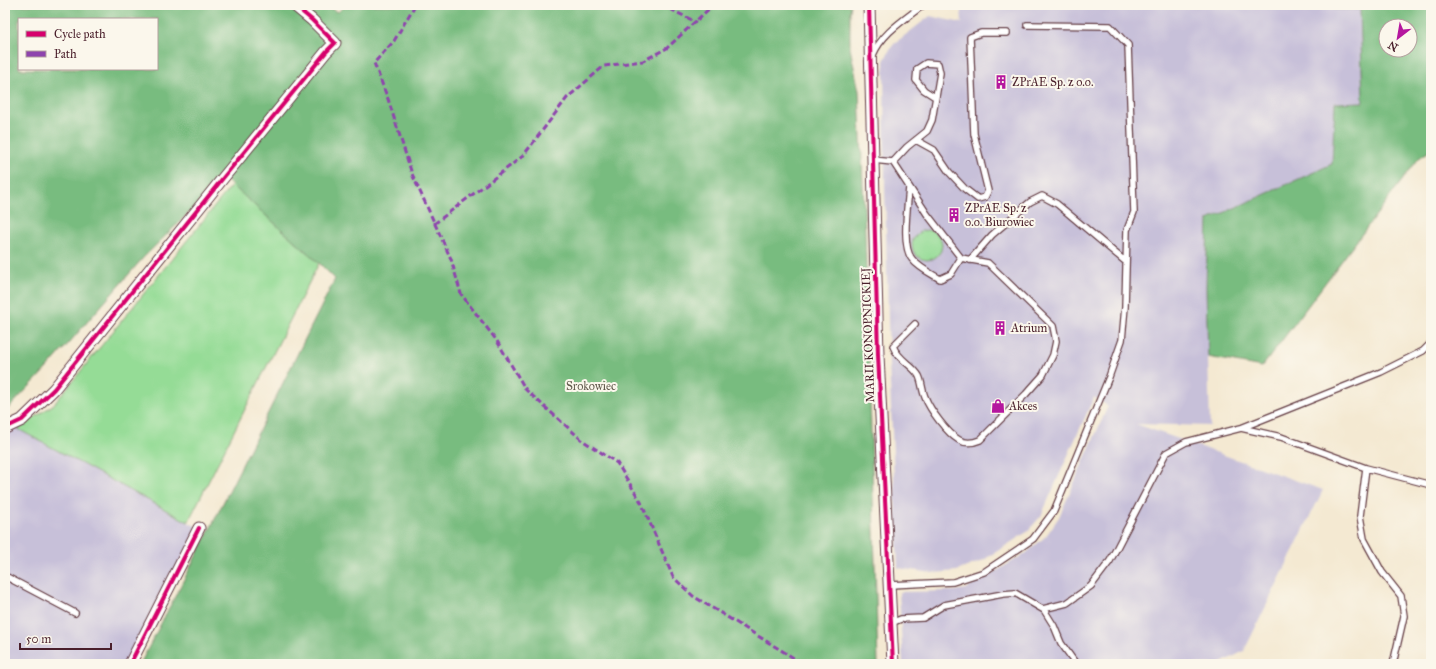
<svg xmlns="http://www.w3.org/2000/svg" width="1436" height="669" font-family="'IM FELL Great Primer',serif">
<rect width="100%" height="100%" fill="#fbf7ec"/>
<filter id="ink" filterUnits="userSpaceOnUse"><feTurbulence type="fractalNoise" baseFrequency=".025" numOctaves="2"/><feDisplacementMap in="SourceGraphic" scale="8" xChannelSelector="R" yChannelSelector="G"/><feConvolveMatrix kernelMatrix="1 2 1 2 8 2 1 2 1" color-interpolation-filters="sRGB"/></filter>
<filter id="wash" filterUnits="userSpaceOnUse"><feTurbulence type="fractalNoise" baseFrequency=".012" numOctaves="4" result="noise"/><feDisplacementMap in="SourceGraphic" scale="16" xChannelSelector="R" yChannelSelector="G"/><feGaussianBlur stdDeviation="0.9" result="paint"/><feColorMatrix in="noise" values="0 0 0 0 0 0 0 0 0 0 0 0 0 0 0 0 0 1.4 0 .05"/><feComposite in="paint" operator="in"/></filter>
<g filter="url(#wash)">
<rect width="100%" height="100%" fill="#f4e9d2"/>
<!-- industrial -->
<path fill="#c7c0d9" d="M961,5h371l2,4h26l3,93 -28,2 -3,60 -124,56 -2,67 4,139 -74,-2 187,66 -79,161 -25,13h-316l-4,-72 54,-1 13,-2 59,-35 21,-18 13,-19 49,-111 -14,-9 -53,119 -14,16 -45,29 -25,10 -24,2 -35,-5 -9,-207 -4,-175 -1,-125 6,-12 5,-6 35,-27 32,7z
M5,421l194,107 -73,136h-121z"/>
<!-- green -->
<path fill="#95dc96" stroke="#707e60" d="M232,185l87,78 -131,259 -170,-93 36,-25z
M912 245a15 15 0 1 1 30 0a15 15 0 1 1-30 0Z"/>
<!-- forest -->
<path fill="#78bc7f" stroke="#616e55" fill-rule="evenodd" d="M5,5h318l15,7 7,-7h506l-1,6v37l9,43 6,141 13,432h-738l69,-133 126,-252 -16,-16 -95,-85 -81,80 -95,109 -43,45zM19,19h138v50h-138z
M1332,5h99v145l-12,8 -157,209 -54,-10 -2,-70 2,-67 124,-56 3,-61 28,-1 -3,-93h-26zM1386,26h24v24h-24z"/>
</g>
<g filter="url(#ink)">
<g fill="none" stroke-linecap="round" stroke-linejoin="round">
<defs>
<path id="service" d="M873,55c9,-22 31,-35 50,-50
M916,140l18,10 15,22 16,17 13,10 7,-2 3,-6 -14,-57 -4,-97 11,-4h26
M873,160l20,2 34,52 34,44 27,5 65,63 3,15 -3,14 -10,20 -17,19 -46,46c-7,3 -14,4 -21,0 -12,-7 -29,-30 -34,-43 -3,-7 -3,-15 -6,-21 -6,-11 -21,-16 -26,-30l22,-22
M893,162l14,-15 20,-16 5,-11 8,-47 -2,-9 -12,-1 -9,6 -1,11 8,10 11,7
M909,187c-1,17 -8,59 3,72 7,9 18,14 28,20l11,-5 10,-16
M970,260l22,-25 38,-33 12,-6 15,8 69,58
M1241,428l140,-56 42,-21 8,-8
M1366,468l65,17
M5,576l70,37
M890,585l63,-3 31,-10 49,-33 21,-28 55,-134 13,-37 3,-33 2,-77 7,-18 -6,-167 -18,-19 -83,-1
M1043,609l24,-6 24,-17 19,-25 56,-108 20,-11 55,-14 40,9 85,31 -6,48 4,23 18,33 19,24 3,20 -11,48
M891,623l10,-4 22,-1 21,-13 59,-11 12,-1 29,17 10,16 7,17 15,21"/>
<path id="minor" d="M869,5l9,350 15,309
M5,428l17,-8 32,-31 169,-211 103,-126 9,-9 -23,-23 -18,-15
M130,664l69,-136"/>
</defs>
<!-- service casing -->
<use href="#service" stroke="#643d44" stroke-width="8"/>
<!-- minor casing -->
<use href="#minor" stroke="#643d44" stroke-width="13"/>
<!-- service -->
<use href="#service" stroke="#fff" stroke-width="5.5"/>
<!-- minor -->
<use href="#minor" stroke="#fff" stroke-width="11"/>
<!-- quiet -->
<path stroke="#8e44ad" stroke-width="3" stroke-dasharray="6 3" stroke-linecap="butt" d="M415,5l-21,36 -20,22 14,36 24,75 39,85 10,35 36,47 29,49 56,50 35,23 24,39 32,75 20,19 104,64 3,4
M662,5l34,17
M434,224l89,-68 44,-58 37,-32 39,-5 24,-13 46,-43"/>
<defs>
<path id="cycleway" d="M869,5l9,350 15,309
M5,428l17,-8 32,-31 169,-211 103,-126 9,-9 -23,-23 -18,-15
M130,664l69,-136"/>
</defs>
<!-- cycleway casing -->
<use href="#cycleway" stroke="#fbf7ec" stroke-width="6"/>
<!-- cycleway -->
<use href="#cycleway" stroke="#d6006c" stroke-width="4"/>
</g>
</g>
<!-- icons -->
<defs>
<symbol id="building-bare" viewBox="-9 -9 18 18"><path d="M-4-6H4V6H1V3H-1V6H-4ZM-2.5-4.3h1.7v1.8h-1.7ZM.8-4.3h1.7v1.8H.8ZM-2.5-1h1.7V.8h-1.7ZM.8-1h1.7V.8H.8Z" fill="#b5179e" stroke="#fbf7ec" stroke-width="2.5" paint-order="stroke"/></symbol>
<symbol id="shop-bare" viewBox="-9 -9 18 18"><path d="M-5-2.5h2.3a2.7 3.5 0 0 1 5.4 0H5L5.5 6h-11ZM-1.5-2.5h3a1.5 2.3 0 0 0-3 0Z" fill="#b5179e" stroke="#fbf7ec" stroke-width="2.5" paint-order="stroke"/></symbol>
</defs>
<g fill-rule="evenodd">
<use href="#building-bare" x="991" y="72" width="20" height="20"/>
<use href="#building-bare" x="944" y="205" width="20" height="20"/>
<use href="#building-bare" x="990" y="318" width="20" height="20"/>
<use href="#shop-bare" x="988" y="396" width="20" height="20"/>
</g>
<g text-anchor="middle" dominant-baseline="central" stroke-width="4" stroke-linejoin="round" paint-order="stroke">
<!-- poi labels -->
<g font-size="12" fill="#4a1f2b" stroke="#fbf7ec" text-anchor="start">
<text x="1012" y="82">ZPrAE Sp. z o.o.</text>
<text x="965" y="208">ZPrAE Sp. z<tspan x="965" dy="14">o.o. Biurowiec</tspan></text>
<text x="1011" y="328">Atrium</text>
<text x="1009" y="406">Akces</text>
</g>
<!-- street labels -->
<g font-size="12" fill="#4a1f2b" stroke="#fbf7ec">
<text transform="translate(868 335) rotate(-92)">MARII KONOPNICKIEJ</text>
</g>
<!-- park labels -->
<g font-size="12" fill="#60584b" stroke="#fbf7ec">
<text x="591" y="386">Srokowiec</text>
</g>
</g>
<!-- margin -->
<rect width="1436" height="669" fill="none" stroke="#fbf7ec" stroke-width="20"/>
<!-- legend -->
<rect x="18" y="18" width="140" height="52" fill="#fbf7ec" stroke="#b4a19f"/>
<rect x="26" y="31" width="20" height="6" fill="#d6006c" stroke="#b4a19f"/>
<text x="54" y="38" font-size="12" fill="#4a1f2b">Cycle path</text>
<rect x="26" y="51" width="20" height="6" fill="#8e44ad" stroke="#b4a19f"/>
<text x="54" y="58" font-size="12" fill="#4a1f2b">Path</text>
<!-- north arrow -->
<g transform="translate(1398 38) rotate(211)"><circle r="19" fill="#fbf7ec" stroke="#b4a19f"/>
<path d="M0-3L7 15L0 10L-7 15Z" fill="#b5179e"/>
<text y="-6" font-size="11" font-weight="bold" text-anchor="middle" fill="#4a1f2b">N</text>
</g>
<!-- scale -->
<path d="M20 643v6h91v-6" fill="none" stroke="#4a1f2b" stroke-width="2"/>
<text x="26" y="643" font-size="12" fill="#4a1f2b" stroke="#fbf7ec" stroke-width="3" paint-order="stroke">50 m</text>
</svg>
